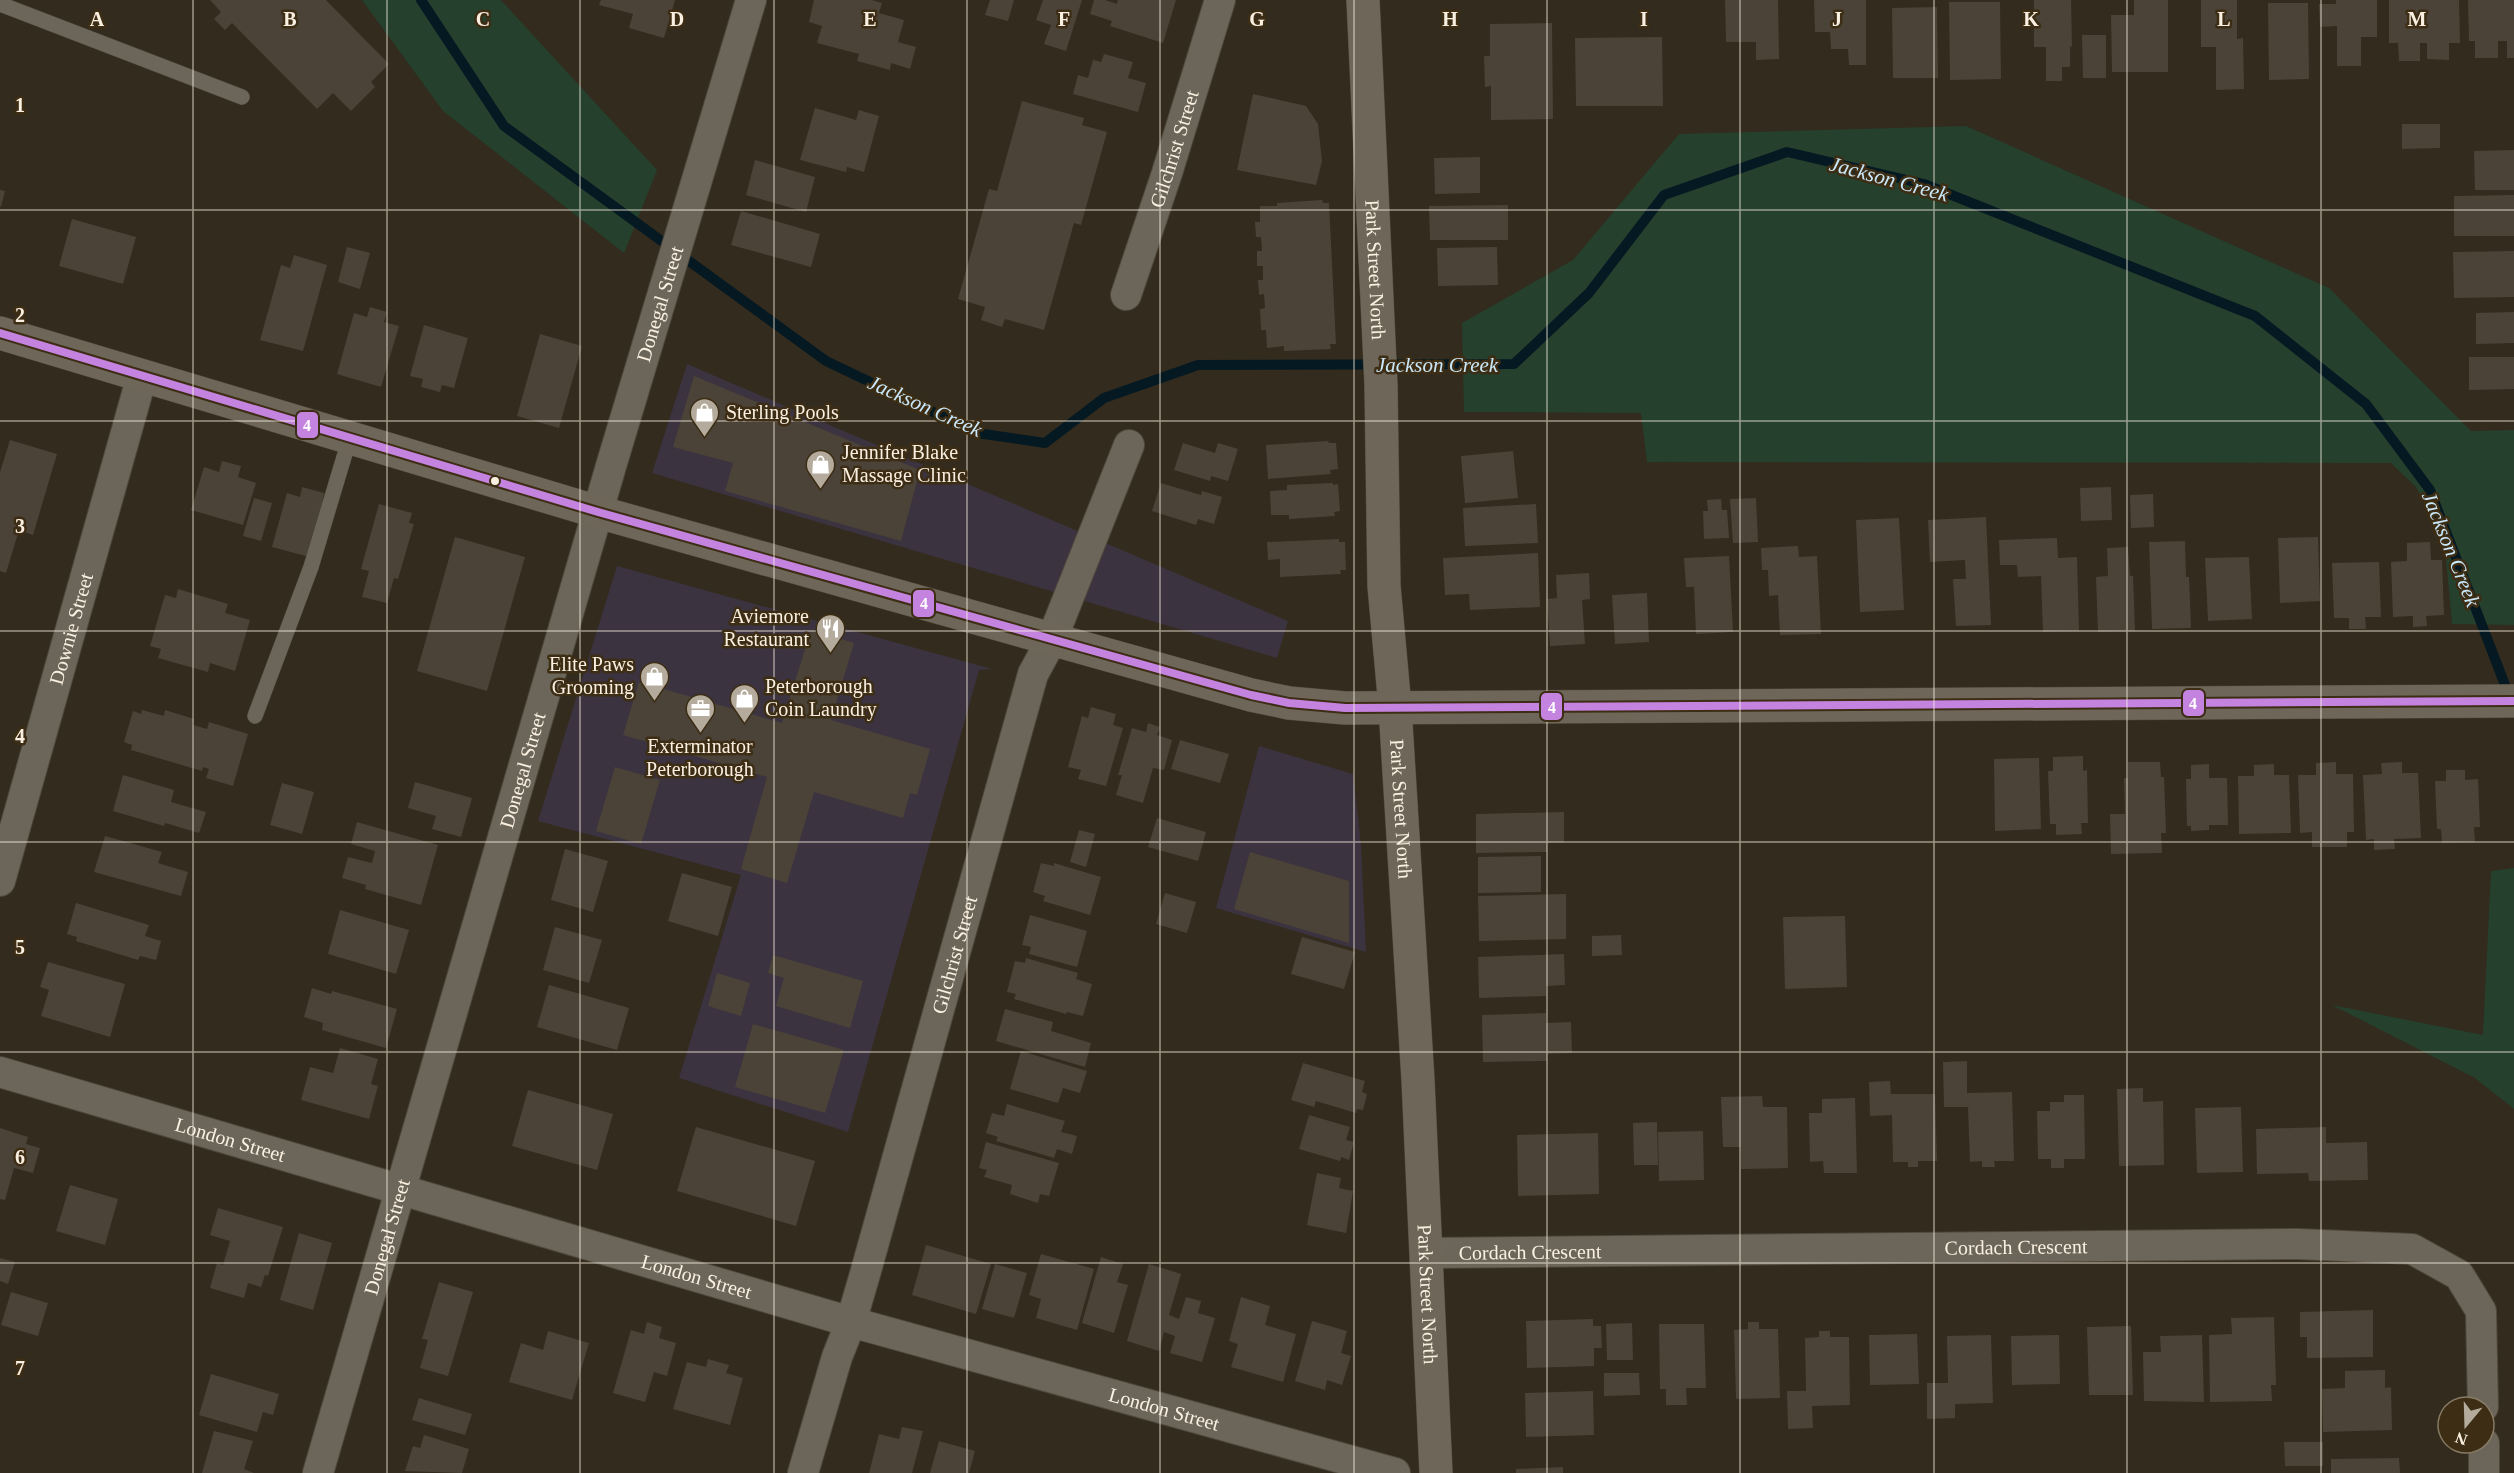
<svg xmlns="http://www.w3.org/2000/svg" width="2514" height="1473" font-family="'Times New Roman',serif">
<rect width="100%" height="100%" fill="#332b1d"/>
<!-- commercial -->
<path fill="#3b333f" d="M687,364l601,257 -11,37 -625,-185z
M617,566l375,103 -13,1 -131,462 -169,-54 62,-203 -203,-54z
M1259,746l94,28 8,70 5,108 -150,-44z"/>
<!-- green -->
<path fill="#25402d" d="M362,0h139l156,170 -33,83 -181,-142z
M1966,126l363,162 142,143 43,-1v195l-62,-1 -8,-87 -28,-50 -25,-24 -744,-1 -6,-49 -177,-1 -2,-89 111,-63 106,-126z
M2514,868v241l-39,-31 -143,-73 151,30 8,-164z"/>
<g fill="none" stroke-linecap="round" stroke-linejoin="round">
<!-- stream -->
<path stroke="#051923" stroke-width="10" d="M421,0l83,126 322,235 151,72 68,10 59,-45 94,-33 316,-1 75,-71 75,-98 123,-43 137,32 331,132 111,88 64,86 80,208"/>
</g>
<!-- building -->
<path fill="#4b4338" d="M210,0h116l63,64 -18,18 4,5 -24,24 -18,-18 -16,16 -85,-86 -7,7 -11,-11 7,-7z
M601,0h74l-11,38 -35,-10 4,-14 -34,-9z
M814,0h58l10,3 -3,10 25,7 -6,22 18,5 -6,22 -19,-6 -1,7 -33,-9 2,-7 -42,-11 5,-17 -13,-4z
M990,0h24l-6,21 -23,-6z
M1043,0h39l-16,51 -22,-7 7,-19 -15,-5z
M1094,0h11l12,4 1,-4h58l-13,43 -53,-17 2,-5 -22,-7z
M1725,0h53l1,59 -23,1v-18h-30z
M1814,0h52v65h-17l-1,-16h-17l-1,-17h-15z
M2034,0h37l1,47 -2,-1v21h-8v14h-16v-34h-12z
M2134,0h34v72h-56l-1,-57h23z
M2201,0h36v39l6,-1 1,51 -28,1v-43h-15z
M2336,0h41v37h-16v29h-24v-40l-17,1 -1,-23h17z
M2389,0h70l1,43h-11v17l-22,-1v-16h-7v18h-21l-1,-18h-9z
M2468,0h46v58h-7v-17h-9v17h-23v-17h-6z
M1949,2h51l1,77 -51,1z
M2268,3h40l1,76 -40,1z
M1937,7l1,71h-45l-1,-70z
M1552,23l1,96 -62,1v-34l-6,1 -1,-31h6v-32z
M2082,35h24v43h-23z
M1662,37l1,69h-87l-1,-68z
M1104,54l29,8 -5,16 18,5 -8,29 -65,-18 5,-19 10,3 5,-18 8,2z
M1253,94l53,12 12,18 4,37 -6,24 -79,-15z
M1022,101l62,17 -2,7 25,7 -26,93 -7,-2 -30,107 -39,-11 -3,8 -21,-7 4,-13 -27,-8 31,-110 8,2z
M815,108l41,12 3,-10 20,6 -15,56 -17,-5 -1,5 -46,-12z
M2402,124h38v24l-38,1z
M2514,150v40h-39l-1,-39z
M1480,157v36l-45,1 -1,-36z
M755,160l60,17 -9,35 -60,-17z
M0,190l5,1 -4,16 -1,-1z
M2514,195v41h-60v-40z
M1322,200l1,3h6l7,141h-6l1,5 -47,2v-5l-17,2 -1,-18h-5l-1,-21 5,-1 -1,-14 -5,1 -1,-15h5v-14h-6v-15h5l-1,-14h-5l-1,-15h5v-16h17v-3z
M1508,205v35h-78l-1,-34z
M741,211l79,23 -9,33 -80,-22z
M72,219l64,18 -13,47 -64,-18z
M347,247l23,6 -10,36 -22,-7z
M1497,247l1,38 -60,1 -1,-38z
M2514,251v46l-60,1 -1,-46z
M294,255l33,10 -24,86 -43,-11 21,-75 9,3z
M370,307l17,5 -3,10 15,4 -18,61 -44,-13 17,-61 13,4z
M2514,312v31l-38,1v-31z
M424,325l44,13 -14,50 -12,-3 -2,7 -19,-5 2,-8 -13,-3z
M540,334l42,12 -23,82 -42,-12z
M2469,357h45v32l-45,1z
M694,376l226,94 -19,71 -176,-50 8,-28 -60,-16z
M10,440l47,14 -24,81 -14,-5 -13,43 -6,-2v-99z
M1328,441l1,2h7l2,26 -8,1 1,4 -63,5 -2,-34z
M1183,443l32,10 3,-10 20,6 -10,32 -17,-5 -1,5 -36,-11z
M1513,451l5,47 -53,5 -4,-47z
M222,461l19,5 -3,11 18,6 -13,42 -52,-15 13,-43 15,5z
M1161,483l40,12 1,-4 20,6 -8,27 -16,-5 -2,6 -44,-14z
M1333,483v2l5,-1 2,27 -6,1 1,4 -46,3v-4h-18l-1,-24 17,-1v-5z
M302,487l22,6 -2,10 5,2 -14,53 -41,-11 15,-54 13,4z
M2111,487l1,33 -31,1 -1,-33z
M2153,494l1,33 -23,1 -1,-33z
M254,498l18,5 -11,38 -18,-5z
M1756,498l2,44 -25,1 -3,-44z
M1721,499l1,11h5l2,28 -25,1 -1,-28h5l-1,-11z
M379,504l33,9 -3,10 5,1 -16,55 -4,-1 -7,25 -25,-6 7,-26 -8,-2z
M1536,504l2,39 -73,3 -2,-38z
M1986,517l5,108 -35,1 -3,-47h13l-1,-19 -35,2 -2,-42z
M1899,518l5,92 -44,2 -4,-92z
M455,537l70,20 -38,134 -70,-20z
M2318,537l2,64 -40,2 -2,-65z
M2057,538l1,20 19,-1 2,74 -36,1 -2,-56 -23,1 -1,-12h-17l-1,-25z
M1339,539v3h6l1,28h-6l1,4 -61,3v-18l-12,1 -1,-18z
M2185,541l1,36h3l2,51 -39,1 -3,-87z
M2430,542l1,18h11l2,55 -18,1 1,10 -14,1v-11l-20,1 -2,-55 16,-1v-18z
M1798,546l1,11 18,-1 4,78 -41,1 -2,-40 -9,1 -1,-26h-6l-1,-22z
M2128,547l2,29h3l2,55 -37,1 -2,-55 12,-1 -1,-28z
M1538,553l2,54 -70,3 -1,-16 -24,1 -2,-37z
M1729,556l4,76 -37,2 -2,-47h-8l-2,-29z
M2249,557l3,62 -44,2 -3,-63z
M2379,562l2,55h-16l1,12h-17v-11h-15l-2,-55z
M1589,573l1,26 -8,1 3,44 -35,2 -3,-47 10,-1 -1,-23z
M178,589l50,15 -3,9 25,7 -15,51 -25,-8 -2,9 -50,-14 3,-9 -11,-3 15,-51 11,3z
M1647,593l2,49 -34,2 -3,-49z
M811,630l43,13 -23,77 99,29 -13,46 -7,-2 -7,25 -89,-26 -27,91 -46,-14 26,-92 -144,-42 16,-53 143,41z
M1091,707l25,7 -3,11 10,3 -17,58 -28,-7 3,-9 -13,-3 14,-51 6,2z
M142,710l22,6 1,-6 29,9 -1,6 14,4 2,-7 39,12 -15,52 -27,-8 3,-9 -6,-2 -1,4 -71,-21 1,-5 -8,-3 9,-31 8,3z
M1148,723l12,4 -3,8 15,5 -8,30 -11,-2 -10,35 -27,-8 6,-20h-4l14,-47 14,4z
M1180,740l49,14 -9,29 -49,-14z
M2083,756v15l4,-1 1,53h-7l1,11 -26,1v-11h-6l-2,-53h5v-14z
M2039,758l2,71 -46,2 -1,-72z
M2128,762h32l1,15h3l2,56h-5l1,20 -51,1 -1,-40h15l-1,-36h4z
M2336,762v12h17l1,58h-7v15h-35v-15l-12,1 -2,-58h18v-12z
M2402,762v11h16l3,65 -27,1 1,10 -21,1v-11l-8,1 -3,-65 19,-1 -1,-11z
M2209,764v14h18l1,47h-19v5l-18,1v-5h-4l-1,-47h5v-14z
M2274,764v11h15l2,58 -52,1 -1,-58h16v-11z
M615,767l45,13 -19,64 -45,-13z
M2446,770h19v10l13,-1 2,48h-6l1,15 -33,1 -1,-14h-4l-2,-48h11z
M123,775l51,15 -3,12 35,10 -7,21 -34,-10 -1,3 -51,-15z
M415,782l57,16 -11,39 -29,-8 4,-13 -28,-8z
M282,783l32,9 -12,42 -32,-9z
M1564,812v30l-17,1v9l-71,1v-39z
M1157,818l49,14 -8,29 -50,-14z
M357,822l81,23 -17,60 -56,-16 1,-4 -24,-7 6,-21 24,6 3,-12 -24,-7z
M1079,830l16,4 -9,33 -16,-5z
M105,836l57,16 -4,11 30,9 -7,24 -87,-24z
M565,849l43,12 -15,51 -42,-12z
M1250,852l99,29v62l-115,-34z
M1541,856v36l-63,1v-36z
M1041,863l13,3v-3l47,14 -11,38 -47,-14 2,-5 -12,-4z
M682,873l50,14 -14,49 -50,-15z
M1165,893l31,9 -9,31 -31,-9z
M1566,894v45l-87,2 -1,-45z
M76,903l73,22 -4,11 16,5 -5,19 -16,-4 -2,4 -62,-19 1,-4 -10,-3z
M340,910l69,20 -13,44 -68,-20z
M1030,915l57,16 -10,36 -48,-13 2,-7 -9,-2z
M1845,916l2,71 -62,2 -2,-72z
M555,927l47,13 -13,43 -46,-13z
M1621,935l1,20 -30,1v-20z
M1302,937l53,15 -11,37 -53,-15z
M1564,954l1,31 -19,1v10l-67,2 -1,-41z
M773,955l90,26 -13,47 -74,-22 8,-28 -16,-5z
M1026,958l52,15 -2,6 16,5 -9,32 -16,-4 -1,2 -52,-15 2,-5 -9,-2 8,-31 10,2z
M48,962l77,22 -15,53 -69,-21 8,-26 -9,-3z
M717,973l33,10 -9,33 -33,-10z
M549,985l80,23 -12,42 -80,-23z
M312,988l19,6 1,-3 65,18 -11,39 -64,-18 1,-7 -19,-6z
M1005,1009l48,13 -2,9 40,12 -6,24 -89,-26z
M1546,1013v10l25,-1 1,31 -25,1v7l-64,1 -1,-47z
M753,1024l91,26 -19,63 -90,-26z
M340,1048l38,11 -7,25 7,2 -9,33 -68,-19 9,-33 23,6z
M1021,1051l66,20 -7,22 -17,-5 -5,15 -48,-14z
M1967,1061v32l45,-1 2,69h-20l1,6h-13v-6l-12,1 -2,-55h-24l-1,-45z
M1303,1063l62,18 -3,11 5,2 -4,16 -6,-1 -1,4 -40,-12 -2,6 -23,-7z
M1890,1081l1,13h44l2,67h-19v6h-10v-5h-15l-1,-47 -22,1 -1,-34z
M2143,1088v14l20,-1 1,64 -45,1 -2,-77z
M528,1090l85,24 -16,56 -85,-24z
M2064,1095h20l1,64h-21v9h-13v-9h-13l-1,-48h13v-9h14z
M1762,1096l1,11h24l1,61 -47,1v-22h-18l-2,-50z
M1855,1098l2,75h-33l-1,-12 -13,1 -1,-49h13v-14z
M1007,1104l58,17 -4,11 16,4 -5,18 -15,-5 -3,9 -58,-17 2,-4 -12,-4 6,-20 12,3z
M2241,1107l2,65 -46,1 -2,-65z
M1309,1115l41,12 -4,13 8,2 -5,18 -8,-3 -1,4 -41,-12z
M1657,1122l1,43h-24l-1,-42z
M696,1127l119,34 -19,65 -119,-35z
M2326,1127v16l41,-1 1,38 -59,1 -1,-8 -51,1 -1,-45z
M0,1128l28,9 -2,7 14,4 -7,25 -19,-5 -9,32 -5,-1z
M1703,1131l1,49 -45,1 -1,-49z
M1598,1133l1,61 -81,2 -1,-61z
M986,1142l73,21 -10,33 -9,-2 -2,9 -28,-9 2,-9 -28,-8 3,-7 -8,-2z
M1317,1173l24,5 -2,10 14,3 -7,42 -39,-8z
M70,1185l48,14 -13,46 -49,-14z
M218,1208l65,19 -15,49 -3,-1 -4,12 -13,-4 -4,15 -34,-10 7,-25 6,2 7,-24 -20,-6z
M299,1233l33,10 -19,67 -33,-10z
M926,1245l65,19 -15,50 -64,-19z
M1041,1254l53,15 -17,61 -41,-12 5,-19 -12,-4z
M1101,1257l22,7 -6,18 11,3 -14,48 -32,-10z
M0,1258l15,4 -7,22 -8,-3z
M995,1264l32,9 -13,45 -32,-9z
M1149,1264l32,10 -12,41 10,4 7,-22 15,4 -3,12 17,5 -13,44 -32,-9 5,-17 -11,-4 -5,19 -32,-10z
M439,1282l34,10 -25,84 -28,-8 8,-28 -6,-1z
M11,1292l37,11 -10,33 -37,-11z
M1241,1297l29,9 -5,19 31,9 -13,48 -52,-15 7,-23 -9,-3z
M2373,1310v47l-66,1v-21h-7v-25z
M2274,1317l2,68h-5l1,16 -62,1 -1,-67 23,-1 -1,-16z
M1593,1319v7h8l1,22h-8v18l-67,2 -1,-47z
M1312,1321l35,10 -6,22 10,3 -9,29 -15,-5 -2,10 -30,-9z
M647,1322l15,5 -3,11 17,5 -9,33 -13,-4 -9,30 -32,-9 18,-63 13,4z
M1748,1322h11v7h19l2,69 -44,1 -2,-69 14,-1z
M1632,1323l1,37h-26l-1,-36z
M1659,1324h45l2,64h-20l1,17h-21v-16h-6z
M2131,1326l2,69h-44l-2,-68z
M548,1331l41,12 -17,57 -63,-18 12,-39 22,7z
M1819,1331h11v6h19l1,68 -38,1 1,22 -25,1 -1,-38h19l-1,-53 14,-1z
M1917,1334l2,50 -49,1 -1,-50z
M1991,1335l2,68 -38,1v14l-28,1v-36h21l-1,-47z
M2059,1335l1,49 -48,1 -1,-49z
M2202,1335l2,67 -60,-1 -1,-49h18l-1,-16z
M708,1359l21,6 -3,8 17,5 -13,47 -57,-16 14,-47 19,5z
M2385,1370v18l6,-1 1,43 -69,2 -1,-43 23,-1v-17z
M1604,1373h35l1,22 -36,1z
M211,1374l68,20 -6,21 -10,-3 -6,20 -58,-17z
M1593,1391l1,44 -68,2 -1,-44z
M419,1398l53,16 -7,21 -53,-15z
M902,1427l21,4 -11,42h-43l10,-39 20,5z
M214,1431l39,10 -9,28 10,4h-52z
M424,1435l45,14 -7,24 -57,-2 8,-25 7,2z
M939,1441l36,10 -6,22h-39z
M2284,1442h39v24h-38z
M2399,1458l1,15h-69v-14z
M1563,1467v6h-47v-4z"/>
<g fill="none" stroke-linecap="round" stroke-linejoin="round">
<defs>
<path id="lane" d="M0,4l242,93
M255,716l56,-149 39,-130"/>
<g id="street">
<path id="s1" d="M1126,295l41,-122 53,-173"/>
<path id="s2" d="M0,881l142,-505"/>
<path id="s3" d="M0,1072l851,250 544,151"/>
<path id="s4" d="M1426,1253l872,-9 114,5 47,26 22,36 2,96"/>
<path d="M2484,1443v30"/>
<path id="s5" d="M318,1473l293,-1007 140,-466"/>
<path id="s6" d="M803,1473l34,-116 14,-35 14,-48 168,-600 19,-35 77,-194"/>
</g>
<g id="secondary">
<path id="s7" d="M1363,0l18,385 3,201 11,121 23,373 18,393"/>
<path d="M0,333l598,179 653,183 38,8 56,5 1169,-7"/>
</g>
</defs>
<!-- lane casing -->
<use href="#lane" stroke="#4f483c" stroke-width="16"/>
<!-- street casing -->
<use href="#street" stroke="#4f483c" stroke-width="32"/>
<!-- secondary casing -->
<use href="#secondary" stroke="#4f483c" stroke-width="34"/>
<!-- lane -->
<use href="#lane" stroke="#6c665a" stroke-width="15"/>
<!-- street -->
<use href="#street" stroke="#6c665a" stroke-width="30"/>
<!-- secondary -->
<use href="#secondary" stroke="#6e6659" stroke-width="33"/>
<defs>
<path id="bus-1" d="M0,333l598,179 653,183 38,8 56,5 1169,-7"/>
</defs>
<!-- bus-1 casing -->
<use href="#bus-1" stroke="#3c2d14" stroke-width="12"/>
<!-- bus-1 -->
<use href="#bus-1" stroke="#c483df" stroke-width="8"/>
</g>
<!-- grid -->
<path fill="none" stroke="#faf0e1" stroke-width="1.5" stroke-opacity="0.55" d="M193,0v1473M387,0v1473M580,0v1473M774,0v1473M967,0v1473M1160,0v1473M1354,0v1473M1547,0v1473M1740,0v1473M1934,0v1473M2127,0v1473M2321,0v1473M0,210h2514M0,421h2514M0,631h2514M0,842h2514M0,1052h2514M0,1263h2514"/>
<!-- icons -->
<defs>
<symbol id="shop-pin" viewBox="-11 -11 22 30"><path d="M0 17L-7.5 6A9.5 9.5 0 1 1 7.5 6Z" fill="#b4ab9c" stroke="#3c2d14"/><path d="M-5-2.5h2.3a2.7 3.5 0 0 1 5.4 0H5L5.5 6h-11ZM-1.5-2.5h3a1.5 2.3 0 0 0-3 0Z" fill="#fff"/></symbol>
<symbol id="restaurant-pin" viewBox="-11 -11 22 30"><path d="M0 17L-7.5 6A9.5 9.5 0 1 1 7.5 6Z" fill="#b4ab9c" stroke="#3c2d14"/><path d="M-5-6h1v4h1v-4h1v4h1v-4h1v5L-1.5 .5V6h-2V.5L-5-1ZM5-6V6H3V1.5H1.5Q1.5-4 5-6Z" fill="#fff"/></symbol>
<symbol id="office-pin" viewBox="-11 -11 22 30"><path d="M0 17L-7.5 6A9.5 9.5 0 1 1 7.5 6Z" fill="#b4ab9c" stroke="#3c2d14"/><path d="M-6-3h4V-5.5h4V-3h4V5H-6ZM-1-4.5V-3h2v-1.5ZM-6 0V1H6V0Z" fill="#fff"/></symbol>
</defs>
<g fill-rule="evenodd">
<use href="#shop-pin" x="688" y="396" width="33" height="45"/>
<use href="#shop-pin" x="804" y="448" width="33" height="45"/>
<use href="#restaurant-pin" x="814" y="612" width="33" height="45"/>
<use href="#shop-pin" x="638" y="660" width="33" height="45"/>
<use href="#shop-pin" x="728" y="682" width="33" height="45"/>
<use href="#office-pin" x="684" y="692" width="33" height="45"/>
</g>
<!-- markers -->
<circle fill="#faf0e1" stroke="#3c2d14" stroke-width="2" cx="495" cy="481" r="5"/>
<g text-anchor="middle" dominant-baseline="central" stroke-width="5" stroke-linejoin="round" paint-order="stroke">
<!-- street labels -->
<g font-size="20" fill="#faf0e1" stroke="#3c2d14">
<text stroke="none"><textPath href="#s1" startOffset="154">Gilchrist Street</textPath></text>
<text stroke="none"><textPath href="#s7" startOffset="270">Park Street North</textPath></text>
<text stroke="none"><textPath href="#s5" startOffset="1218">Donegal Street</textPath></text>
<text stroke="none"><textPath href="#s2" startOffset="262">Downie Street</textPath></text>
<text stroke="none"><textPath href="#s5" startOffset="732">Donegal Street</textPath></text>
<text stroke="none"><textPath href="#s7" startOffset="810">Park Street North</textPath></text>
<text stroke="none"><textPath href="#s6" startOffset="540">Gilchrist Street</textPath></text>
<text stroke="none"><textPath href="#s3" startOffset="240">London Street</textPath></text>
<text stroke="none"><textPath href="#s5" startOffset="246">Donegal Street</textPath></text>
<text stroke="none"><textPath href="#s4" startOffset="590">Cordach Crescent</textPath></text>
<text stroke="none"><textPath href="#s4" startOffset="104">Cordach Crescent</textPath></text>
<text stroke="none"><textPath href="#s3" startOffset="726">London Street</textPath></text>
<text stroke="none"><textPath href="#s7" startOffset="1296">Park Street North</textPath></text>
<text stroke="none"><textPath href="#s3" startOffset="1212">London Street</textPath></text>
</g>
<!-- poi labels -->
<g font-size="20" fill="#faf0e1" stroke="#3c2d14" text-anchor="start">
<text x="726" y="412">Sterling Pools</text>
<text x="842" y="452">Jennifer Blake<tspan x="842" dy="23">Massage Clinic</tspan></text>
<text x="809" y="616" text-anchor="end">Aviemore<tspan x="809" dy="23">Restaurant</tspan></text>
<text x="634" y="664" text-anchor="end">Elite Paws<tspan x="634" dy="23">Grooming</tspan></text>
<text x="765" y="686">Peterborough<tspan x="765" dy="23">Coin Laundry</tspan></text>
<text x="700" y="746" text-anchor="middle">Exterminator<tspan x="700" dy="23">Peterborough</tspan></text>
</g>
<!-- water labels -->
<g font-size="21" font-style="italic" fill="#cae8fa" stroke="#3c2d14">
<text transform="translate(1889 179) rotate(15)">Jackson Creek</text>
<text x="1437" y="365">Jackson Creek</text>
<text transform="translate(925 406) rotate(24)">Jackson Creek</text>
<text transform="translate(2451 549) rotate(68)">Jackson Creek</text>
</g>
</g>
<g font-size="20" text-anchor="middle" font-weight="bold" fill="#faf0e1" stroke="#3c2d14" stroke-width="5" stroke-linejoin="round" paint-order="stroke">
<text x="97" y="26">A</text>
<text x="290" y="26">B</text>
<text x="483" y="26">C</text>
<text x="677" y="26">D</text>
<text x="870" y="26">E</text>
<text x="1064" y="26">F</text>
<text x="1257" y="26">G</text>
<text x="1450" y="26">H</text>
<text x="1644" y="26">I</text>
<text x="1837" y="26">J</text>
<text x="2031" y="26">K</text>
<text x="2224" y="26">L</text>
<text x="2417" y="26">M</text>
<text x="20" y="112">1</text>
<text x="20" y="322">2</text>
<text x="20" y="533">3</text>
<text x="20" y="743">4</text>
<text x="20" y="954">5</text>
<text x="20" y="1164">6</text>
<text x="20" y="1375">7</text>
</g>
<g stroke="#3c2d14" stroke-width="2">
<rect x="296" y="411" width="23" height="28" rx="6" fill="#c483df"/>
<rect x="912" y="589" width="23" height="29" rx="6" fill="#c483df"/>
<rect x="2182" y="689" width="23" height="28" rx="6" fill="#c483df"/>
<rect x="1540" y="692" width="23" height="29" rx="6" fill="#c483df"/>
</g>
<g font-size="16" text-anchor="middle" font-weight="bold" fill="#fff">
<text x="307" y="431">4</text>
<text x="924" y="609">4</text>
<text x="2193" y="709">4</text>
<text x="1552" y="713">4</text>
</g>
<!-- north arrow -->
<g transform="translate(2466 1425) rotate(199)"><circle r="28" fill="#3c2d14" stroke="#887b66" stroke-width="1.5"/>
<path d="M0-4.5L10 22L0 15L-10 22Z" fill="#b4ab9c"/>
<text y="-9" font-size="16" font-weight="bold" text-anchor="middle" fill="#faf0e1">N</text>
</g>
</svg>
